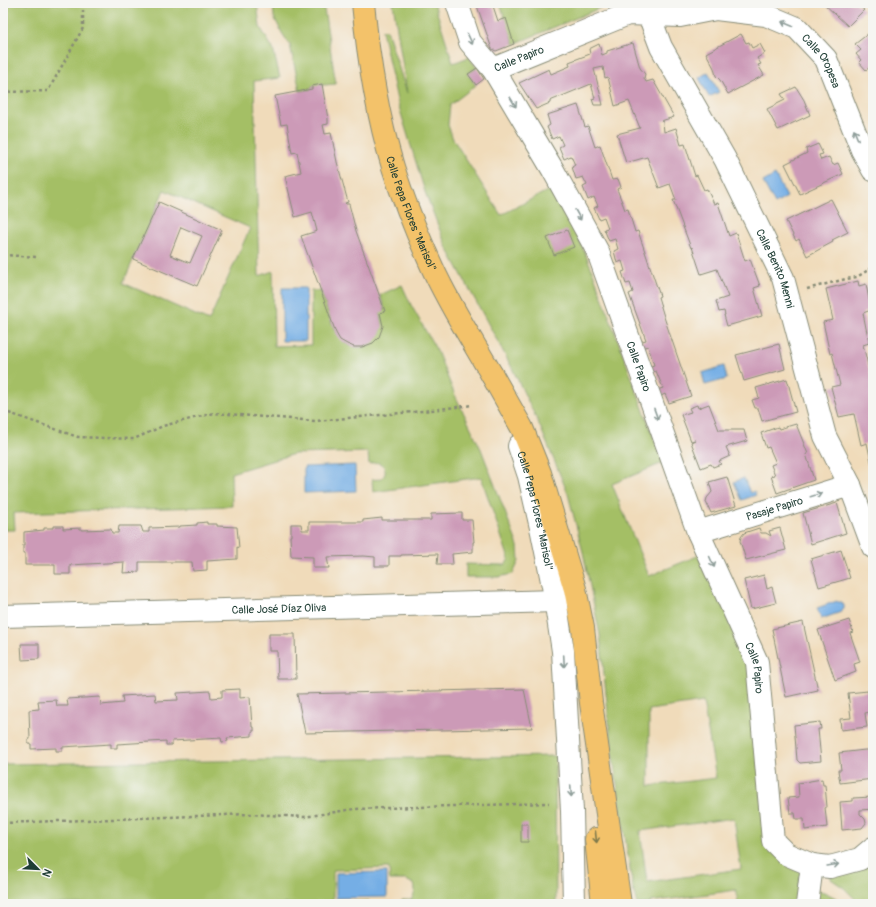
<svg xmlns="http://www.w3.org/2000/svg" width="876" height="907" font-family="Pangolin,sans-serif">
<rect width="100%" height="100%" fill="#f6f6f2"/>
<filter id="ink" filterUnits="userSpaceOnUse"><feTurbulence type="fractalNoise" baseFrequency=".025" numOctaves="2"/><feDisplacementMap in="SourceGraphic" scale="8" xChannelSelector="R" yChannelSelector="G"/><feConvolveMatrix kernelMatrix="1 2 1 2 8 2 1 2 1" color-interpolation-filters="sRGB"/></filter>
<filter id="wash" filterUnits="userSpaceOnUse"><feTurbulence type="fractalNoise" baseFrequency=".012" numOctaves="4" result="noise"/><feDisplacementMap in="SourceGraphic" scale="16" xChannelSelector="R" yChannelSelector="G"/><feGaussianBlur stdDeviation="0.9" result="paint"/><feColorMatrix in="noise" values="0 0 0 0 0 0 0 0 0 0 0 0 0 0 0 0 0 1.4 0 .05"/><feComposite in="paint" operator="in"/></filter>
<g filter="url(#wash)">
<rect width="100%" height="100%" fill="#f0dbba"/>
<!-- green -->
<path fill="#a4bf65" stroke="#627e4c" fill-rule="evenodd" d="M3,3h254l3,24 13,22 7,29 -26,3 5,195 14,-5 1,75 37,-1v-54h10c4,11 12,42 20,49 20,19 49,-2 39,-27l5,-3 -5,-15 22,-10 9,20 26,46 17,42 27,56 10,26 27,71 1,15 -6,13 -15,3h-32v-13l39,1 4,-6 -28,-82 -108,15 -1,-13c20,4 16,-23 -3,-15l-1,-12 -74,2 -63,19 1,33 -218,7 1,17h-12zM164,190l86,38 -41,93 -86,-38z
M273,3h50l13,81 -24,2v3l-12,2 -10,-46 -8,-12 -8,-16z
M393,3h41l19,60 16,-6 8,11 -9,6 8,11 -26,20 -2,20 5,14 48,76 48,-25 28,45 14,32 72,196 -51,21 37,92 51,-21 51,113 14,171 36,30 -5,35h-58l-2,-14 -86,12v2h-13l-4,-15 -21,-138 -12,-116 -17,-83 -15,-58 -29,-70 -28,-58 -65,-120 -21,-54 -28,-92 -15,-70h5l20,63zM703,702l13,76 -67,8v-76zM734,818l7,51 -94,13 -7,-51z
M612,3l-98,41 -14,-40 2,-1z
M556,756l-1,18 1,130h-154v-4h9c4,-6 5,-10 3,-16l-8,-4h-16l-1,-12 -56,2v32l36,-1v3h-366v-140z
M873,857v47h-18v-5l-11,-11 -13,-9v-5z
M815,890l9,2 12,6 3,6h-26z"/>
<!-- water -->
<path fill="#74aee5" stroke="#4a768c" d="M708,72l11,20 -10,5 -10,-19z
M775,175l12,22 -12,7 -12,-22z
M282,288h24v53h-24z
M724,366l3,13 -22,6 -3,-12z
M355,465l1,26 -52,2v-26z
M744,478l6,15 4,-2 2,4 -14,5 -8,-18z
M837,601l1,1h3l3,3v3l-4,3 1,1 -20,7 -4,-11z
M387,872v25l-51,1v-25z"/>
<g id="blocks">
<!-- building -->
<path fill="#cc9ab7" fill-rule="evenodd" d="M476,3h13l1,4 3,-1 5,15 8,-3 8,26 -18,7 -4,-2z
M823,3h33l8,7 -16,16z
M873,30v35l-7,5 -7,-8 2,-2 -5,-6 5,-4 -6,-6z
M741,34l5,9 3,-1 3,6 8,-4 5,9 -8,5 4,6 -3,1 6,10 -36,19 -8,-14 -4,-4 -2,-8 -8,-15z
M633,43l7,25 5,6 -1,4 2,4 7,-2 21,37 -13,4 2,1 1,10 12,-4 5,17 4,-1 10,32 2,-1 7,15 3,-1 7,15 4,-1 11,33 7,-3 9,28 5,-2 10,27 -6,2 8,28 -35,10 -3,-11h1l-1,-4 -5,1 -3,-11 12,-4 -11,-28 -16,5 -9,-27 -1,1 -18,-48h3l-6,-16 -11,4 -12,-31 -21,6 -9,-29 23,-6 -11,-27 -14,5 -7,-29 -3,1 -2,-11 -9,2 9,36h-9l-2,-6 3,-1 -4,-14 -41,17v2l-14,6 -17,-26 30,-14 2,5 19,-8 -1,-4 21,-8 -1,-5 10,-5 3,11 5,-2v-2z
M477,68l7,11 -8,6 -8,-11z
M322,84l6,35v5l-5,1 2,9 6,-1 6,29 11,40 -3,1 1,1h3l7,27 29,80 -5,2 3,13 -4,11 -6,6 -11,4h-8l-7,-3 -7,-4 -4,-7 -35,-97 16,-5 -5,-19 -17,5 -10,-41 16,-4 -4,-20 -5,1 -5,-29 -6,1 -6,-29 37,-7v-3z
M796,87l8,13 6,15 -32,15 -11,-21 18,-9 -4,-6z
M578,105l7,22 3,-1 7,21 5,-2 12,35 6,-1 3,8 -4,2 8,21 3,-1 7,23 3,-1 22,65 -2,1 7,23 26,76 -22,7 -4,-9 -6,3 -2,-7 6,-2 -7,-17 -6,2 -2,-6 6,-2 -6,-19 -7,2 -2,-6 7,-2 -17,-46 4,-2 -3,-9 -4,1 -4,-12 3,-1 -3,-10 -5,2 -3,-12 4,-2 -3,-10 -6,2 -5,-12 4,-1 -4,-11 -5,2 -5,-11 4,-2 -4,-9 -6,3 -5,-13 4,-2 -4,-8 -7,2 -4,-12 3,-2 -4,-9 -7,3 -5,-12 4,-2 -4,-9 -7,3 -5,-12 3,-2 -3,-10z
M818,144l5,10 -4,1 2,5 8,-3 4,8 5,-2 5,11 -43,20 -15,-30 22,-11 -1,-4z
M831,199l17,33 -16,8 1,2 -26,14 -8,-17 -3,2 -10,-20z
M159,202l63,28 -25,56 -64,-27zM181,227l21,9 -12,27 -20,-8z
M567,230l7,17 -20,8 -7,-17z
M858,281l1,5 7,-2 5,26 -8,3 6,30 -6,2 8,32h2l-1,89 -5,-23 -6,2 -7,-31 -15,3 -8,-30 9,-2 -8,-32 -2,1 -7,-32 10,-2 -7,-31z
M779,344l6,25 -41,12 -8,-26z
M787,379l9,33 -34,9 -4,-13h-3l-3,-8 7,-2 -3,-10z
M709,404l10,26h25l3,11 -21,6 4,9 -11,5 2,3 -8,3 -2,-3 -10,4 -10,-26 4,-2 -4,1 -10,-26 10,-3 -2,-4 8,-3 1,3z
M796,424l12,30h-2l8,26 -37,13 -6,-17 4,-1 -4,-10 5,-2 -7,-16 -3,1 -5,-15 17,-6 1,2z
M727,477l9,29 -25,7 -5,-11 1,-4 5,-6 -3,-10z
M837,503l9,30 -35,11 -8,-31z
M462,513v7h10l2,22h-1v10l-21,2 1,10h-16l1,-10 -37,1v1h-12v10h-14v-9l-11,-1 -37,1 2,11h-16v-11l-22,-1 -1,-20h1v-12h10l1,6h7v-8h54v-2l19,-2v2h49v-6z
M207,522v2h10v2l20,1 2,21 -2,-1v12l-30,2v9l-14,1 -1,-9h-53v10l-16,1 1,-11 -54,3v9h-15v-9h-30v-12h-2v-8h1v-13l20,-2v-2h9v-2h10v3l18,-1v2l30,-1 1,4h6l1,-7h22l2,6h6v-4l31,-1v-1l17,-1v-2z
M759,528l2,5h5l5,3 -2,-5 11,-3 6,22 -40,10 -6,-19 1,-4 3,-4z
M841,550l9,28 -31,9 -8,-28z
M764,575l3,14 5,-2 4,16 -25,6 -7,-29z
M849,620l4,12 -3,1 10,29 -6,2 2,8 -21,8 -17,-50z
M803,622l15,68 -32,7 -14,-68z
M269,634h26l1,45h-18l-1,-28h-8z
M21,644h18v15l-17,1z
M240,689v9l10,-1 2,30h2v4h-2v5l-25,2 1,3 -6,1 -1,-4 -49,3v4h-6v-4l-49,3v4h-6v-4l-49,3v4h-6v-3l-25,1v-5h-3v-4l2,-1 -1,-29 10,-1 -1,-8 18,-1 1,6h11l-1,-7 33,-2 1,8 22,-2 -1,-7 33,-2 1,7 22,-1 -1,-7 33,-2 1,7 11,-1v-7z
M524,689l8,39 -227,5 -8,-39z
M868,691l2,21 -5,1 2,14 -26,3 -1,-11 11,-1 -3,-25z
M820,722l1,7h-3l3,32 -21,2 -3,-3 -3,-35z
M865,750h5l3,29 -33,4 -2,-13h3l-2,-17z
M822,779l1,6h2l2,22h-2l2,20 -22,3 -1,-11h-8l-1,-6h-5l-2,-15 11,-1 -1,-14z
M872,797l1,12 -13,1v4l5,5 1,4 -4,5 -20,2 -2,-28 13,-1v-3z
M521,824h7v18h-7z"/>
</g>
</g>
<g filter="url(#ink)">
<use href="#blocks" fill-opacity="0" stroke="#888c77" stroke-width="1"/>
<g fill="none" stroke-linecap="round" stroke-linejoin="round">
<defs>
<g id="minor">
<path id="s1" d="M457,3l13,39 23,27 60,101 45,82 100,280 59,130 16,179 13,13 26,11 18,2 30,-8 13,-11"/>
<path id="s2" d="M648,3l1,12 12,32 64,112 58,119 42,158 25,49 23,62"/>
<path id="s3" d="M493,69l135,-55 52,2 36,-7 50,6 31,13 29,31 36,91 11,20"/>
<path id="s4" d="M519,446l10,30 13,56 11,54 10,65 9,160 2,93"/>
<path id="s5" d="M698,532l152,-47"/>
<path id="s6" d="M3,616l553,-15"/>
<path d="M807,904l5,-39"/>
</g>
<g id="major">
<path id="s7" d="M363,3c5,53 15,114 30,164 11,35 25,69 40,102 17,37 39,71 59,106"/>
</g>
<path id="highway" d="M492,375l30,53 18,45 35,116 8,39 8,75 29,201
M596,839l7,65"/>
</defs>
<!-- minor casing -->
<use href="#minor" stroke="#888c77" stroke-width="24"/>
<!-- major casing -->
<use href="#major" stroke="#888c77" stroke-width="24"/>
<!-- highway casing -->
<use href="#highway" stroke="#888c77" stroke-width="24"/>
<!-- path -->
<path stroke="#888c77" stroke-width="2.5" stroke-dasharray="3 3" stroke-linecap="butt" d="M3,92l45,-1 35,-63v-25
M3,255l35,2
M807,289l39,-10 11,-2 16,-10
M3,411l75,26 56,2 29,-13 51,-13 102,8 107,-10 50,-6
M3,823l247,-9 54,3 50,-8 195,-6"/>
<!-- minor -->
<use href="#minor" stroke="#fff" stroke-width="22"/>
<!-- major -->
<use href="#major" stroke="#f3c26a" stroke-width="22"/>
<!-- highway -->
<use href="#highway" stroke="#f3c26a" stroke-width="22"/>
</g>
<!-- one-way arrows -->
<defs><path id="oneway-shaft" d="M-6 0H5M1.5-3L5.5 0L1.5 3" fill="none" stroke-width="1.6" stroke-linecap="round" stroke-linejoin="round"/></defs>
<g stroke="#8f9e9a">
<use href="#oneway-shaft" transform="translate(787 24) rotate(-157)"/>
<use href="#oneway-shaft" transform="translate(470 39) rotate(65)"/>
<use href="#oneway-shaft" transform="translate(513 102) rotate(59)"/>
<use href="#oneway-shaft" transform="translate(856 135) rotate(-112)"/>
<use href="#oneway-shaft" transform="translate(578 215) rotate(61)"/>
<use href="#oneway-shaft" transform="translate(656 414) rotate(70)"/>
<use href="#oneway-shaft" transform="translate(816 495) rotate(-17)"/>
<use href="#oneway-shaft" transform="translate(712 562) rotate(66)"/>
<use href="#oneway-shaft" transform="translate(564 661) rotate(87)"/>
<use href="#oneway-shaft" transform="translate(571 791) rotate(87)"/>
<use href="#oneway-shaft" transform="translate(833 865) rotate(-9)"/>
</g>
<use stroke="#7e794c" href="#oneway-shaft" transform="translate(596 837) rotate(84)"/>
</g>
<g text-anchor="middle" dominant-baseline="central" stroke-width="3" stroke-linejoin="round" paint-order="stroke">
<!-- street labels -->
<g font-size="11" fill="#1f3d34" stroke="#f6f6f2">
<text stroke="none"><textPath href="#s3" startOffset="28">Calle Papiro</textPath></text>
<text stroke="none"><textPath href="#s3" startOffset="360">Calle Oropesa</textPath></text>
<text stroke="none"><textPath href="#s7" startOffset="217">Calle Pepa Flores "Marisol"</textPath></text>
<text stroke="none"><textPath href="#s2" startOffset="296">Calle Benito Menni</textPath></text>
<text stroke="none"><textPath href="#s1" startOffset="409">Calle Papiro</textPath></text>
<text stroke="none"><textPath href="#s5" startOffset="80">Pasaje Papiro</textPath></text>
<text stroke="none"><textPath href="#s4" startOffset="67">Calle Pepa Flores "Marisol"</textPath></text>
<text stroke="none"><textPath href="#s6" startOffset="276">Calle José Díaz Oliva</textPath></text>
<text stroke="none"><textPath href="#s1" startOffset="733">Calle Papiro</textPath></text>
</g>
</g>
<!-- margin -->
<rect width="876" height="907" fill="none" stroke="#f6f6f2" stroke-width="16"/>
<!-- north arrow -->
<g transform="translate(38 869) rotate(114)" stroke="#f6f6f2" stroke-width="3" paint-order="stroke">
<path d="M0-3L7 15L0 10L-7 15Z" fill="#1f3d34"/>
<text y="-6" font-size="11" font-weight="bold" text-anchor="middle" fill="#1f3d34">N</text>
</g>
</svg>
